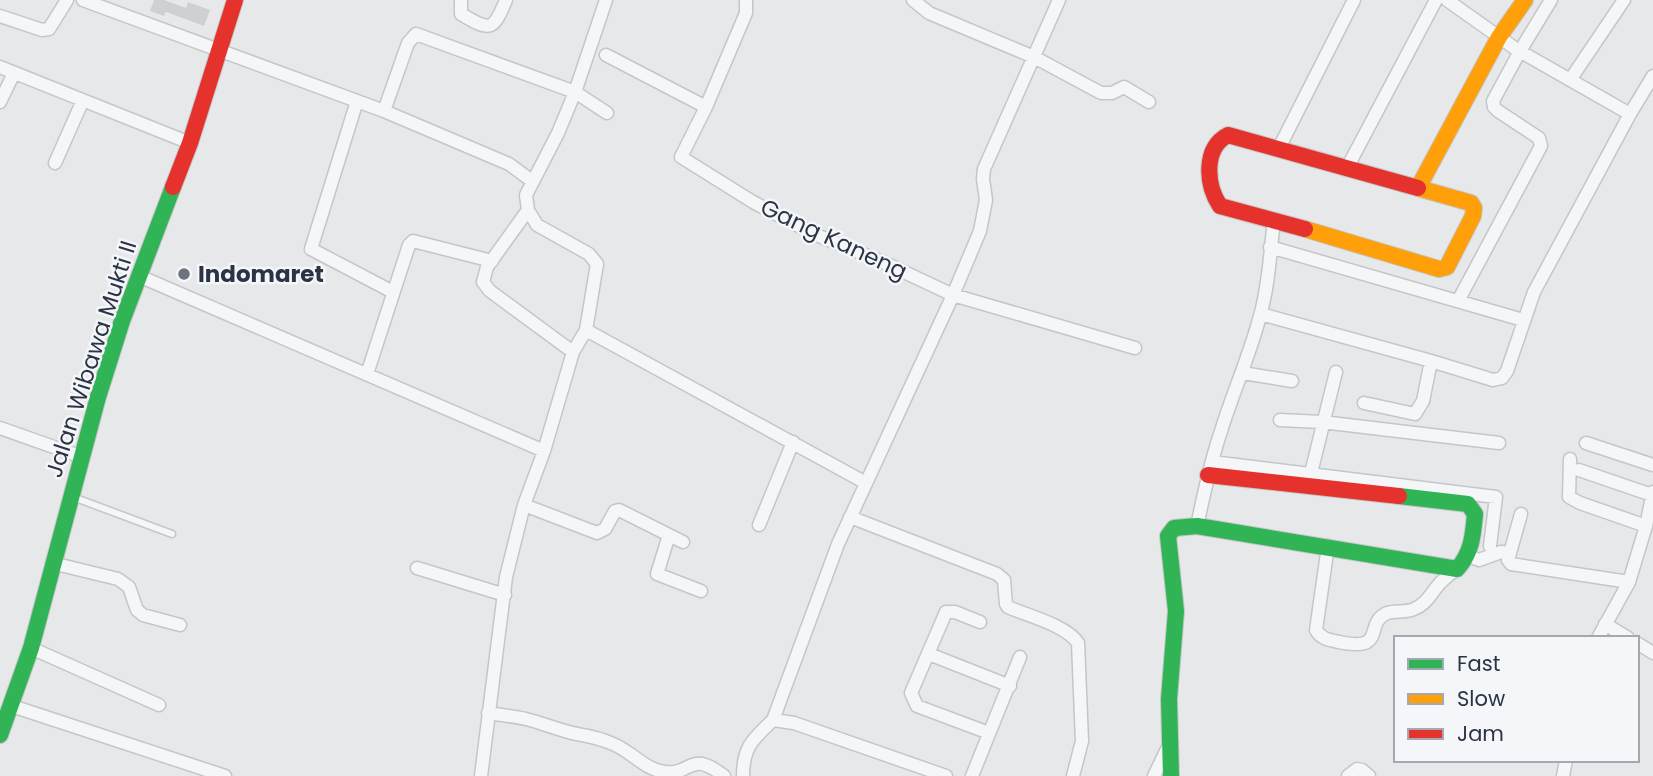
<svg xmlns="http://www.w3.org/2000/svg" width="1653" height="776" font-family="Poppins,sans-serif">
<rect width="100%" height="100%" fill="#e6e8ea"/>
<!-- building -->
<path fill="#ced0d3" d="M154,0h10l22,8 2,-6 22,8 -6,16 -38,-14 -2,4 -14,-5z"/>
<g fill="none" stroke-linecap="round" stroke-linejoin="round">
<defs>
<path id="lane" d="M73,497l99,37"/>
<path id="street" d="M83,0l301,111 125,53 23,17
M461,0v14c30,18 32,17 45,-14
M746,0v13l-40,94 -25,50 72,45 61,32 71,29 68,32 182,53
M913,0l16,13 105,44 67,36h11l12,-6 25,15
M1447,0l69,49 114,65
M0,16l42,14 7,-1 18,-29
M606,55l100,52
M0,67l190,76
M1570,80l54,-80
M357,101l-46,148 82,43
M0,102l14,-29
M384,111l24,-68 8,-9 159,58 32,21
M1279,148l75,-148
M55,163l28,-63
M1347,168l89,-168
M528,210l-41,57 -4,15 7,9 83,61
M1270,247l253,73
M139,276l405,175
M1458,301l83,-155 -2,-8 -41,-27 -4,-4 -1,-6 27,-50 31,-51
M1261,314l170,47 62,19 9,-2 5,-7 27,-79 96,-178 23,-38
M586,330l11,-66 -8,-10 -52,-29 -9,-15 -2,-15 32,-62 17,-41 31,-92
M1243,373l49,8
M367,374l42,-129 4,-4 79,20
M1364,403l51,11 8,-13 8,-40
M1280,420l42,2 177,21
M0,428l82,29
M1586,443l67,22
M1570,459l-1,38 11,6 66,23
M1212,462l284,35 -6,49
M1579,470l73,25
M1311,473l25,-101
M524,505l73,28 8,-4 10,-18 4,-1 64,32
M1521,514l-13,46 3,4 118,18
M850,517l147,57 7,6 2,24 2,3c20,9 58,18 70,36l4,98 -9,35
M759,525l34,-83
M1197,526c7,-33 14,-66 25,-98 12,-38 28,-74 38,-112 9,-31 10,-64 14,-95
M669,535l-12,39 44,17
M1328,546l-12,84c5,9 13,10 23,12 49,10 24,-18 48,-29 8,-3 19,0 27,-4 13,-5 17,-16 26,-26 5,-5 11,-10 17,-14
M1469,556l10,4 22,-8 8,1
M52,563l66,16 11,8 8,23 6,5 37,10
M417,568l88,27
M980,622l-25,-10h-9l-35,81 6,13 72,27
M1605,624l23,14
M1598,638l31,-56 17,-56 7,-34
M1637,643l16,10
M31,648l128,57
M929,654l81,32
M12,706l213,70
M488,713c13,2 25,3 38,6 17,4 34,12 51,15 12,2 25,5 36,10 18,7 32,26 52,28 28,3 24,-23 59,4
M773,720l65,-176 115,-249 27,-64 6,-31 -3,-21 1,-10 75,-169
M481,776l25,-199 18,-72 20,-54 29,-99 13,-22 280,153
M743,776c0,-29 10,-37 30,-56l21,3 152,53
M972,776l48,-119
M1154,776l15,-31
M1348,776l9,-7 5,1 7,6
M1563,776l3,-16"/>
<path id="fast" d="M0,735l31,-87 67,-251 24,-76 51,-134
M1171,776l-2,-77 7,-88 -8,-75 6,-8 23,-2 260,43c15,-16 16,-34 18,-55l-7,-10 -69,-8"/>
<path id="slow" d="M1305,229l134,40 8,-2 26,-51 1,-8 -3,-5 -53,-15 81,-151 26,-37"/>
<path id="jam" d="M173,187l17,-44 45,-143
M1305,229l-85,-23c-14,-21 -17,-58 8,-71l190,53
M1208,475l191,21"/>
</defs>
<!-- lane casing -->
<use href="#lane" stroke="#c4c6c8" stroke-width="9"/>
<!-- street casing -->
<use href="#street" stroke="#c4c6c8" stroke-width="15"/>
<!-- fast casing -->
<use href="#fast" stroke="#c4c6c8" stroke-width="18"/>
<!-- slow casing -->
<use href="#slow" stroke="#c4c6c8" stroke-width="18"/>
<!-- jam casing -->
<use href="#jam" stroke="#c4c6c8" stroke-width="18"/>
<!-- lane -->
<use href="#lane" stroke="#f5f6f7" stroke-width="6"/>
<!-- street -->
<use href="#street" stroke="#f5f6f7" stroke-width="12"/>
<!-- fast -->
<use href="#fast" stroke="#30b455" stroke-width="16"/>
<!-- slow -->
<use href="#slow" stroke="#ff9f0a" stroke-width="16"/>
<!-- jam -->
<use href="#jam" stroke="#e5322d" stroke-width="16"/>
</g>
<!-- markers -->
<circle fill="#6c737f" stroke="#f4f6f9" stroke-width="2.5" cx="184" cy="274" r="7"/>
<g text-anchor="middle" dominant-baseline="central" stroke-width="5" stroke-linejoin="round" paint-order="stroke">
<!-- street labels -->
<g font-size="23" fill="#2b3445" stroke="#f4f6f9">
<text transform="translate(834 239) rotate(25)">Gang Kaneng</text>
<text transform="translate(91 359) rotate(-72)">Jalan Wibawa Mukti II</text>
</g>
<!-- poi labels -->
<g font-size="23" font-weight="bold" fill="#2b3445" stroke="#f4f6f9" text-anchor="start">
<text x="198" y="274">Indomaret</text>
</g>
</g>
<!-- legend -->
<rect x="1394" y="636" width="245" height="126" fill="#f4f6f9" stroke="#a4a8b1" stroke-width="2"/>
<rect x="1408" y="659" width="35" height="10" fill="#30b455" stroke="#a4a8b1" stroke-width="2"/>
<text x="1457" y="671" font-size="21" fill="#2b3445">Fast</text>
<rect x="1408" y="694" width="35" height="10" fill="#ff9f0a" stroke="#a4a8b1" stroke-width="2"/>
<text x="1457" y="706" font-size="21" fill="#2b3445">Slow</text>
<rect x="1408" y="729" width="35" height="10" fill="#e5322d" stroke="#a4a8b1" stroke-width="2"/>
<text x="1457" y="741" font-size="21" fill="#2b3445">Jam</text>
</svg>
